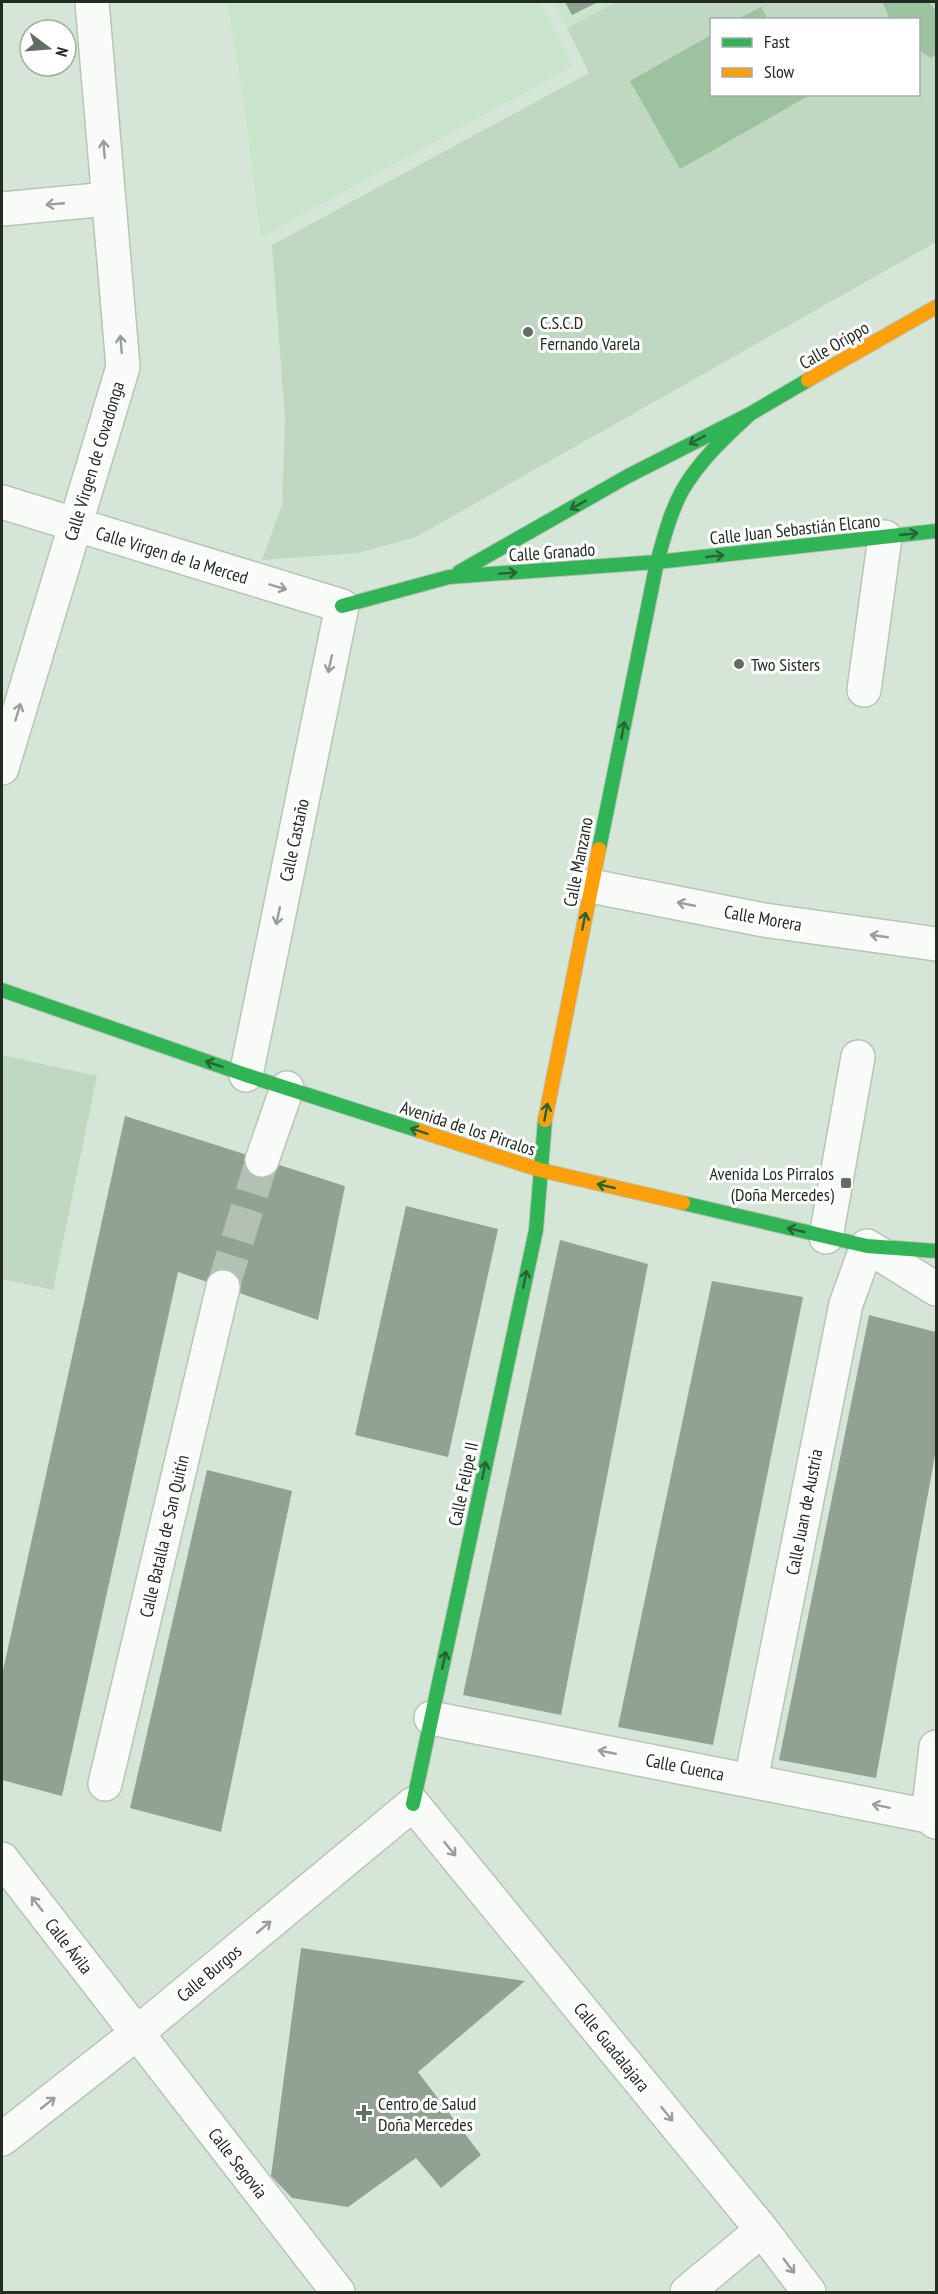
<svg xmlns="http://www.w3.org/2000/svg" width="938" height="2294" font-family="'PT Sans Narrow',sans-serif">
<rect width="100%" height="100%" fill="#d6e6d6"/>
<!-- built -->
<path fill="#c9e4ca" d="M227,2h314l32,64 -312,171 -18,-139z
M553,2h63l-49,26z"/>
<!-- green -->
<path fill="#c0d8c1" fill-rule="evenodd" d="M616,2h320v240l-520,295 -58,16 -96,7 20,-56 3,-85 -13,-174 317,-172 -22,-45zM712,20h206v74h-206z
M2,1055l95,21 -44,214 -51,-11z"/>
<!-- water -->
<path fill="#9dc29f" d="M882,2h46l8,8v44l-5,4 -12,-8 -1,-30 -28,-1z
M761,7l7,12h-30z
M711,35l1,59 98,1 -130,74 -50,-88z"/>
<!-- building -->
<path fill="#91a192" d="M565,2h33l-26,13z
M125,1116l220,70 -27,134 -140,-48 -116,524 -60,-16v-105z
M406,1206l92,23 -50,228 -93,-22z
M560,1240l88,24 -87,451 -98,-20z
M712,1281l91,16 -90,448 -95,-18z
M869,1315l67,17v118l-60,328 -97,-18z
M207,1470l85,21 -71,341 -91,-24z
M301,1948l224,33 -107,91 63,83 -40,33 -25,-30 -68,49 -56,-9 -21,-22z"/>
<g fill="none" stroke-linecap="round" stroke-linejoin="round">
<!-- street-tunnel -->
<path stroke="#b2c1b2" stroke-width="33" stroke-dasharray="33 16" stroke-linecap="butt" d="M223,1287l39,-127"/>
<defs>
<path id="street" d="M2,209l106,-10
M2,502l340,104 -96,469
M864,690l21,-153
M2,768l121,-401 -31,-365
M591,886l173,34 172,24
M262,1160l25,-72
M826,1237l32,-180
M431,1718l497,98 8,6
M751,1780l95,-476 21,-58 69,43
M105,1784l118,-497
M928,1816l8,-69
M2,1859l336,433
M2,2139l135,-106 276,-229 349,426 47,62
M687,2292l75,-62"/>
<path id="fast" d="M459,572l169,-96 122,-62 58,-34
M342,606l107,-29 208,-15 279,-31
M599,849l58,-287c7,-24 13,-49 25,-71 17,-30 43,-54 68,-77
M2,990l244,85 174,56
M683,1203l184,43 69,5
M413,1804l123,-574 9,-110"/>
<path id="slow" d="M808,380l128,-73
M545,1120l54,-271
M420,1131l120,39 143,33"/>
</defs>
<!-- street casing -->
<use href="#street" stroke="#b7c4b7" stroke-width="36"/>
<!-- fast casing -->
<use href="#fast" stroke="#b7c4b7" stroke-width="16"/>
<!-- slow casing -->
<use href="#slow" stroke="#b7c4b7" stroke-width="16"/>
<!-- street -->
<use href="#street" stroke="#f9fbf9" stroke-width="33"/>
<!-- fast -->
<use href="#fast" stroke="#30b455" stroke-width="14"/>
<!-- slow -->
<use href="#slow" stroke="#ff9f0a" stroke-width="14"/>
</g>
<!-- one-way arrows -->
<defs><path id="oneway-shaft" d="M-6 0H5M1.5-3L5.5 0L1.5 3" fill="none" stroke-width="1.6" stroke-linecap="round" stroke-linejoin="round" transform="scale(1.5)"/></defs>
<g stroke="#989e98">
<use href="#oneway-shaft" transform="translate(104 149) rotate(-95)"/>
<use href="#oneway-shaft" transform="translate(55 204) rotate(175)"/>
<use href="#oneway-shaft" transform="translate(121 344) rotate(-95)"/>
<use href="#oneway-shaft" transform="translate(278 587) rotate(17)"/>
<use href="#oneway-shaft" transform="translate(330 664) rotate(102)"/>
<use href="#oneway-shaft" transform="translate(18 712) rotate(-73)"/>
<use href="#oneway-shaft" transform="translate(686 904) rotate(-169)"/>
<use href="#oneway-shaft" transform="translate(278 916) rotate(102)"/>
<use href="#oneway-shaft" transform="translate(879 936) rotate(-172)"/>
<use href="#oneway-shaft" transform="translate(607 1752) rotate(-169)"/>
<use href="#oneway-shaft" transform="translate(881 1806) rotate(-168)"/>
<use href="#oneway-shaft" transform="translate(450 1849) rotate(51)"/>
<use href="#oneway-shaft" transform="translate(37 1904) rotate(-128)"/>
<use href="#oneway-shaft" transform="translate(264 1927) rotate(-40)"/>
<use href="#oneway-shaft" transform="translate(48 2103) rotate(-38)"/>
<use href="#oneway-shaft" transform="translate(667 2114) rotate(51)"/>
<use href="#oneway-shaft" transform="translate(789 2266) rotate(53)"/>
</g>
<g stroke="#286336">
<use href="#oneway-shaft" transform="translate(697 440) rotate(152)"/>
<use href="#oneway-shaft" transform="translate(578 505) rotate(151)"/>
<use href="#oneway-shaft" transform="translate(909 534) rotate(-6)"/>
<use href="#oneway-shaft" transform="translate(715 556) rotate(-6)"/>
<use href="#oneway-shaft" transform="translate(508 573) rotate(-4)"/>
<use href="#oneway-shaft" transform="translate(623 730) rotate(-79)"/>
<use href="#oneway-shaft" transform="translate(584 921) rotate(-79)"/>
<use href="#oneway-shaft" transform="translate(214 1064) rotate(-161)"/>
<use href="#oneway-shaft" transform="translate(546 1112) rotate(-79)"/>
<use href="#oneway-shaft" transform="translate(419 1131) rotate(-162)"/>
<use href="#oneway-shaft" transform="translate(606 1186) rotate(-167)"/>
<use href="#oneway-shaft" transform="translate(796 1230) rotate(-167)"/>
<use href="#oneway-shaft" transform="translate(525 1279) rotate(-78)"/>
<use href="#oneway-shaft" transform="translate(484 1470) rotate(-78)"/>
<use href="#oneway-shaft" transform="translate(444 1660) rotate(-78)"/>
</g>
<!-- markers -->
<g fill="#616e61" stroke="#fff" stroke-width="2">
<circle cx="528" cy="332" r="6"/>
<circle cx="739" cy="664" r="6"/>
<rect x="840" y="1177" width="12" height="12" rx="3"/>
<path d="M361 2104h6v6h6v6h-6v6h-6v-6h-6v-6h6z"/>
</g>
<g text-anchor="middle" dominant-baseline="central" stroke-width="6" stroke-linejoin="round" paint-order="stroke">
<!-- poi labels -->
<g font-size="18" fill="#222d22" stroke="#fff" text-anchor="start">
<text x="540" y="322">C.S.C.D<tspan x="540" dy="21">Fernando Varela</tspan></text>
<text x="751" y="664">Two Sisters</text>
<text x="834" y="1173" text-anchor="end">Avenida Los Pirralos<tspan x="834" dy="21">(Doña Mercedes)</tspan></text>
<text x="378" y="2103">Centro de Salud<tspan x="378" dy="21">Doña Mercedes</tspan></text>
</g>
<!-- street labels -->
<g font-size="18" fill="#222d22" stroke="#fff">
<text transform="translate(834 345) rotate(-30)">Calle Orippo</text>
<text transform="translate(94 461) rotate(-73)">Calle Virgen de Covadonga</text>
<text transform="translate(795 529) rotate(-6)">Calle Juan Sebastián Elcano</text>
<text transform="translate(552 552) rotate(-4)">Calle Granado</text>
<text transform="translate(172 555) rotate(17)">Calle Virgen de la Merced</text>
<text transform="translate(294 840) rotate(-78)">Calle Castaño</text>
<text transform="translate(578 862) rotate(-79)">Calle Manzano</text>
<text transform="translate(763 918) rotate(10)">Calle Morera</text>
<text transform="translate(468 1128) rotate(18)">Avenida de los Pirralos</text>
<text transform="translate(463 1484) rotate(-78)">Calle Felipe II</text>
<text transform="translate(804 1512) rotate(-79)">Calle Juan de Austria</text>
<text transform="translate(164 1536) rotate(-77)">Calle Batalla de San Quitín</text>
<text transform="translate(685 1767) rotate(11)">Calle Cuenca</text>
<text transform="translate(69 1946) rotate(52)">Calle Ávila</text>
<text transform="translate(209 1973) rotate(-40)">Calle Burgos</text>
<text transform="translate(612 2047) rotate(51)">Calle Guadalajara</text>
<text transform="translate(238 2163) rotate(52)">Calle Segovia</text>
</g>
</g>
<!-- border -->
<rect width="938" height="2294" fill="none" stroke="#222d22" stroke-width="6"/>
<!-- legend -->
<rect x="710" y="18" width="210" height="78" fill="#ffffff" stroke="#a7aba7" stroke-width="1.5"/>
<rect x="722" y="38" width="30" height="9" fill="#30b455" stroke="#a7aba7" stroke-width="1.5"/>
<text x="764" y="48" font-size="18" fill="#222d22">Fast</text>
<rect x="722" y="68" width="30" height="9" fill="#ff9f0a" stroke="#a7aba7" stroke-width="1.5"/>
<text x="764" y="78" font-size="18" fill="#222d22">Slow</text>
<!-- north arrow -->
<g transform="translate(48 48) rotate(106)"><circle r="28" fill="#ffffff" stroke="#a7aba7" stroke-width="1.5"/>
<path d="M0-4.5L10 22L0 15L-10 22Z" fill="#616e61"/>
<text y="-9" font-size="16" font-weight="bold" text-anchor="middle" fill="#222d22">N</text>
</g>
</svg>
